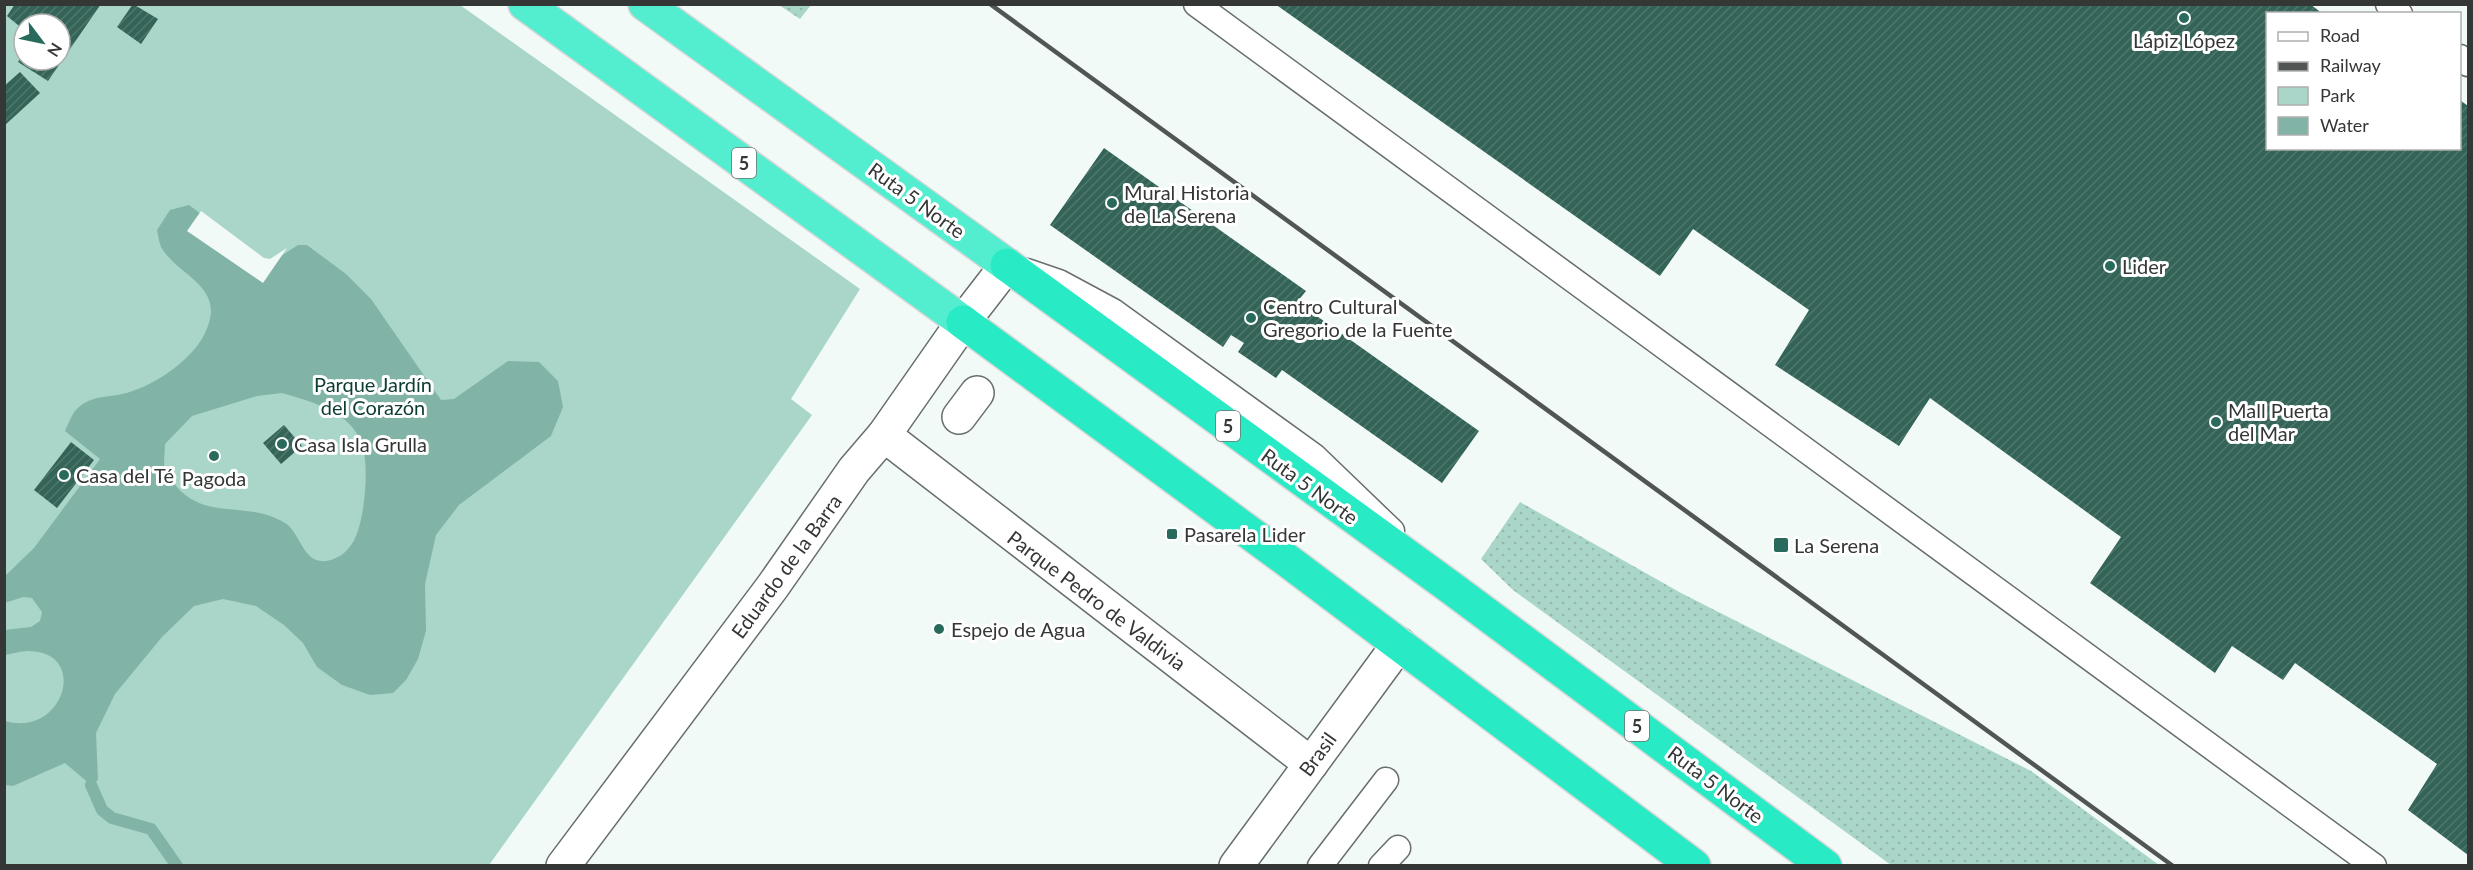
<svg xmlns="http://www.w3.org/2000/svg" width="2473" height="870" font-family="Lato,sans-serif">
<defs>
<pattern id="grass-dots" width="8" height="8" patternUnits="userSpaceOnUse" patternTransform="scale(1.5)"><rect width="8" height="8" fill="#a9d6c8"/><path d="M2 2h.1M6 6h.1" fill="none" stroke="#92b8ac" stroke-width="1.8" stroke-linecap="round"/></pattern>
<pattern id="building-hatch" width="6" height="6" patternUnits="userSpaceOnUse" patternTransform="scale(1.5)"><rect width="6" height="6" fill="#336457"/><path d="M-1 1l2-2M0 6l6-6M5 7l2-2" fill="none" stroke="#50776d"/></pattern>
</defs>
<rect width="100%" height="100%" fill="#f1faf7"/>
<!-- grass -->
<path fill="url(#grass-dots)" d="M779,5h32l-11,14z
M1520,502l161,91 350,178 128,94h-268l-378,-275 -32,-31z"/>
<!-- green -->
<path fill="#a9d6c8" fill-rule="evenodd" d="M5,5h455l400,284 -69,110 21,16 -323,450 -484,1zM24,24h36v36h-36z"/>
<!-- water -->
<path fill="#81b4a6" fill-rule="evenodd" d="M189,205l74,56 7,2 28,-18h9l39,29 25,25 70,101 13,-1 54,-38 31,1 19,19 5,26 -12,29 -92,69 -23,30 -11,49 1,47 -8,28 -12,21 -13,13 -23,2 -28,-10 -25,-18 -14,-24 -19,-18 -28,-19 -33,-7 -29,7 -32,31 -47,57 -19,39 2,47 -7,5 -26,-22 -52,23 -8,-1v-64c59,17 85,-70 23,-70 -8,0 -16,3 -23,4l-1,-25 27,-3 9,-6 2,-9 -10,-14 -9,-1 -18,6v-27l29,-28 66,-89 -35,-28c3,-6 6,-15 10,-20 15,-16 29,-13 47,-17 29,-6 70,-33 83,-61 23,-47 -27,-56 -44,-86 -2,-5 -3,-12 -4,-17l13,-20zM282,393c27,8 63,17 77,44 12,21 6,78 -3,99 -5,13 -16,23 -30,25 -23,3 -26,-29 -41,-38 -38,-24 -82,0 -112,-41 -3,-3 -7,-7 -8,-11 -2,-8 0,-19 0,-27l27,-28 65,-20z"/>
<!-- pier -->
<path fill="#f1faf7" d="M201,211l63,47 6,1 17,-11 -24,35 -76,-52z"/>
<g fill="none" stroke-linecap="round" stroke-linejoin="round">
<!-- stream -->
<path stroke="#81b4a6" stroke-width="12" d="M91,785l11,25 10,8 39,11 26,37"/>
</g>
<!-- building -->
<path fill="url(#building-hatch)" d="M15,4h86l-53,77 -30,-19 6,-10v8h36v-36h-36v6l-17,-14z
M133,4l25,15 -17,25 -24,-17z
M1275,4h1035l13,10h-55v134h192v-48l8,6v749l-60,-45 29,-46 -142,-101 -12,17 -51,-34 -17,27 -125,-90 31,-46 -191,-139 -31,48 -124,-81 34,-55 -116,-81 -33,47z
M20,72l20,21 -36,33v-40z
M1104,148l202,143 -9,11 182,129 -37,52 -160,-113 -6,8 -38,-26 6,-9 -13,-8 -8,12 -173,-122z
M284,425l18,21 -21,18 -18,-21z
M71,442l23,18 -37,48 -23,-18z"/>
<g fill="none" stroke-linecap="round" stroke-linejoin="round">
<defs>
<path id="service" d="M1196,4l1178,862
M2388,4l12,10
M2460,57l8,7
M1027,271l32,11 54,29 201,145 78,75
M1320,866l66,-86
M1381,866l17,-18"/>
<path id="pedestrian" d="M959,417l18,-24"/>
<path id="minor" d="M884,435l427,329"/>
<path id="tertiary" d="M563,866l210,-280 81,-116 30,-35 79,-113 44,-57
M1236,866l163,-222"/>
<path id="trunk" d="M525,4l438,318
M645,4l362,261"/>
<path id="motorway" d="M1007,265l443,322 375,279
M963,322l321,236 410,308"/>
</defs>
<!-- service casing -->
<use href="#service" stroke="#676e6c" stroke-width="27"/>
<!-- pedestrian casing -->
<use href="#pedestrian" stroke="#676e6c" stroke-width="36"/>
<!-- minor casing -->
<use href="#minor" stroke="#676e6c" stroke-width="36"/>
<!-- tertiary casing -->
<use href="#tertiary" stroke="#676e6c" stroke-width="36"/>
<!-- trunk casing -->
<use href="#trunk" stroke="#d6d7d7" stroke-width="36"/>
<!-- motorway casing -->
<use href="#motorway" stroke="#d6d7d7" stroke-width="36"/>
<!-- service -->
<use href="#service" stroke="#fff" stroke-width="24"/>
<!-- pedestrian -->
<use href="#pedestrian" stroke="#fff" stroke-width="33"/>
<!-- minor -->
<use href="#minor" stroke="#fff" stroke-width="33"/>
<!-- tertiary -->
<use href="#tertiary" stroke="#fff" stroke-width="33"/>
<!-- trunk -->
<use href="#trunk" stroke="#53eed0" stroke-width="33"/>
<!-- motorway -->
<use href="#motorway" stroke="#28eac4" stroke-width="33"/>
<!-- rail -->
<path stroke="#515553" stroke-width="4.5" d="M990,4l1183,862"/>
</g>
<!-- markers -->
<g fill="#286a5b" stroke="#fff" stroke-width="2">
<circle cx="2184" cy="18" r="6"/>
<circle cx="1112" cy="203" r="6"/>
<circle cx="2110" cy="266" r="6"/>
<circle cx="1251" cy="318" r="6"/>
<circle cx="2216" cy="422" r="6"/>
<circle cx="282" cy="444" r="6"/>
<circle cx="214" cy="456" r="6"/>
<circle cx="64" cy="475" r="6"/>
<rect x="1166" y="528" width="12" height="12" rx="3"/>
<rect x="1773" y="537" width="16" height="16" rx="3"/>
<circle cx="939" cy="629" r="6"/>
</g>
<g text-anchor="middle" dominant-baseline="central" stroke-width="6" stroke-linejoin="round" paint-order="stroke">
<!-- shield labels -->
<g fill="#fff" stroke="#717372" stroke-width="1.5">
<rect x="732" y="148" width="24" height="30" rx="4.5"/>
<rect x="1216" y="411" width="24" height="30" rx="4.5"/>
<rect x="1625" y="711" width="24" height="30" rx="4.5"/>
</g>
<g font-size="18" font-weight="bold" fill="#343736">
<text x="744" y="163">5</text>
<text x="1228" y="426">5</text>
<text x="1637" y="726">5</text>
</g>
<!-- poi labels -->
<g font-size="20" fill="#343736" stroke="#fff" text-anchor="start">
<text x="2184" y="40" text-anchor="middle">Lápiz López</text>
<text x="1124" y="192">Mural Historia<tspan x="1124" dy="23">de La Serena</tspan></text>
<text x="2122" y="266">Lider</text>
<text x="1263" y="306">Centro Cultural<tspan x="1263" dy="23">Gregorio de la Fuente</tspan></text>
<text x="2228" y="410">Mall Puerta<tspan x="2228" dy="23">del Mar</tspan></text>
<text x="294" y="444">Casa Isla Grulla</text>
<text x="76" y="475">Casa del Té</text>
<text x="214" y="478" text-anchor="middle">Pagoda</text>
<text x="1184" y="534">Pasarela Lider</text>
<text x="1794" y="545">La Serena</text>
<text x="951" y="629">Espejo de Agua</text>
</g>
<!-- street labels -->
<g font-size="20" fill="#343736" stroke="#fff">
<text transform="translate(917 200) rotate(36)">Ruta 5 Norte</text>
<text transform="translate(1310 486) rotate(36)">Ruta 5 Norte</text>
<text transform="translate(786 566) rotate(-54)">Eduardo de la Barra</text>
<text transform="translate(1097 600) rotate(37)">Parque Pedro de Valdivia</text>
<text transform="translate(1317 754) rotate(-54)">Brasil</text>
<text transform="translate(1716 784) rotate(37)">Ruta 5 Norte</text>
</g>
<!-- park labels -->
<g font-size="20" fill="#0d3c31" stroke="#fff">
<text x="373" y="384">Parque Jardín<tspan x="373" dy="23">del Corazón</tspan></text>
</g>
</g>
<!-- border -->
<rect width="2473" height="870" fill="none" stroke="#343736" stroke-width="12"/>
<!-- legend -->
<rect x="2266" y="12" width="195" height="138" fill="#ffffff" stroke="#aeafaf" stroke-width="1.5"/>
<rect x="2278" y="32" width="30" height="9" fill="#ffffff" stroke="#aeafaf" stroke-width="1.5"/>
<text x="2320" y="42" font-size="18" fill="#343736">Road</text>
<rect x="2278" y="62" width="30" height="9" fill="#515553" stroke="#aeafaf" stroke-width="1.5"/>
<text x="2320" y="72" font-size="18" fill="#343736">Railway</text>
<rect x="2278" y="87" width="30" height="18" fill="#a9d6c8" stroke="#aeafaf" stroke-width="1.5"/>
<text x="2320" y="102" font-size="18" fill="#343736">Park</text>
<rect x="2278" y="117" width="30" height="18" fill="#81b4a6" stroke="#aeafaf" stroke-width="1.5"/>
<text x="2320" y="132" font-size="18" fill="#343736">Water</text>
<!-- north arrow -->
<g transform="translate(42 42) rotate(122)"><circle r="28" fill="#ffffff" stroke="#aeafaf" stroke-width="1.5"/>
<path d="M0-4.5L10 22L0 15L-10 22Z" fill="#286a5b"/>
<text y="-9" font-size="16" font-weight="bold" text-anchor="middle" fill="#343736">N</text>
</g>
</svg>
